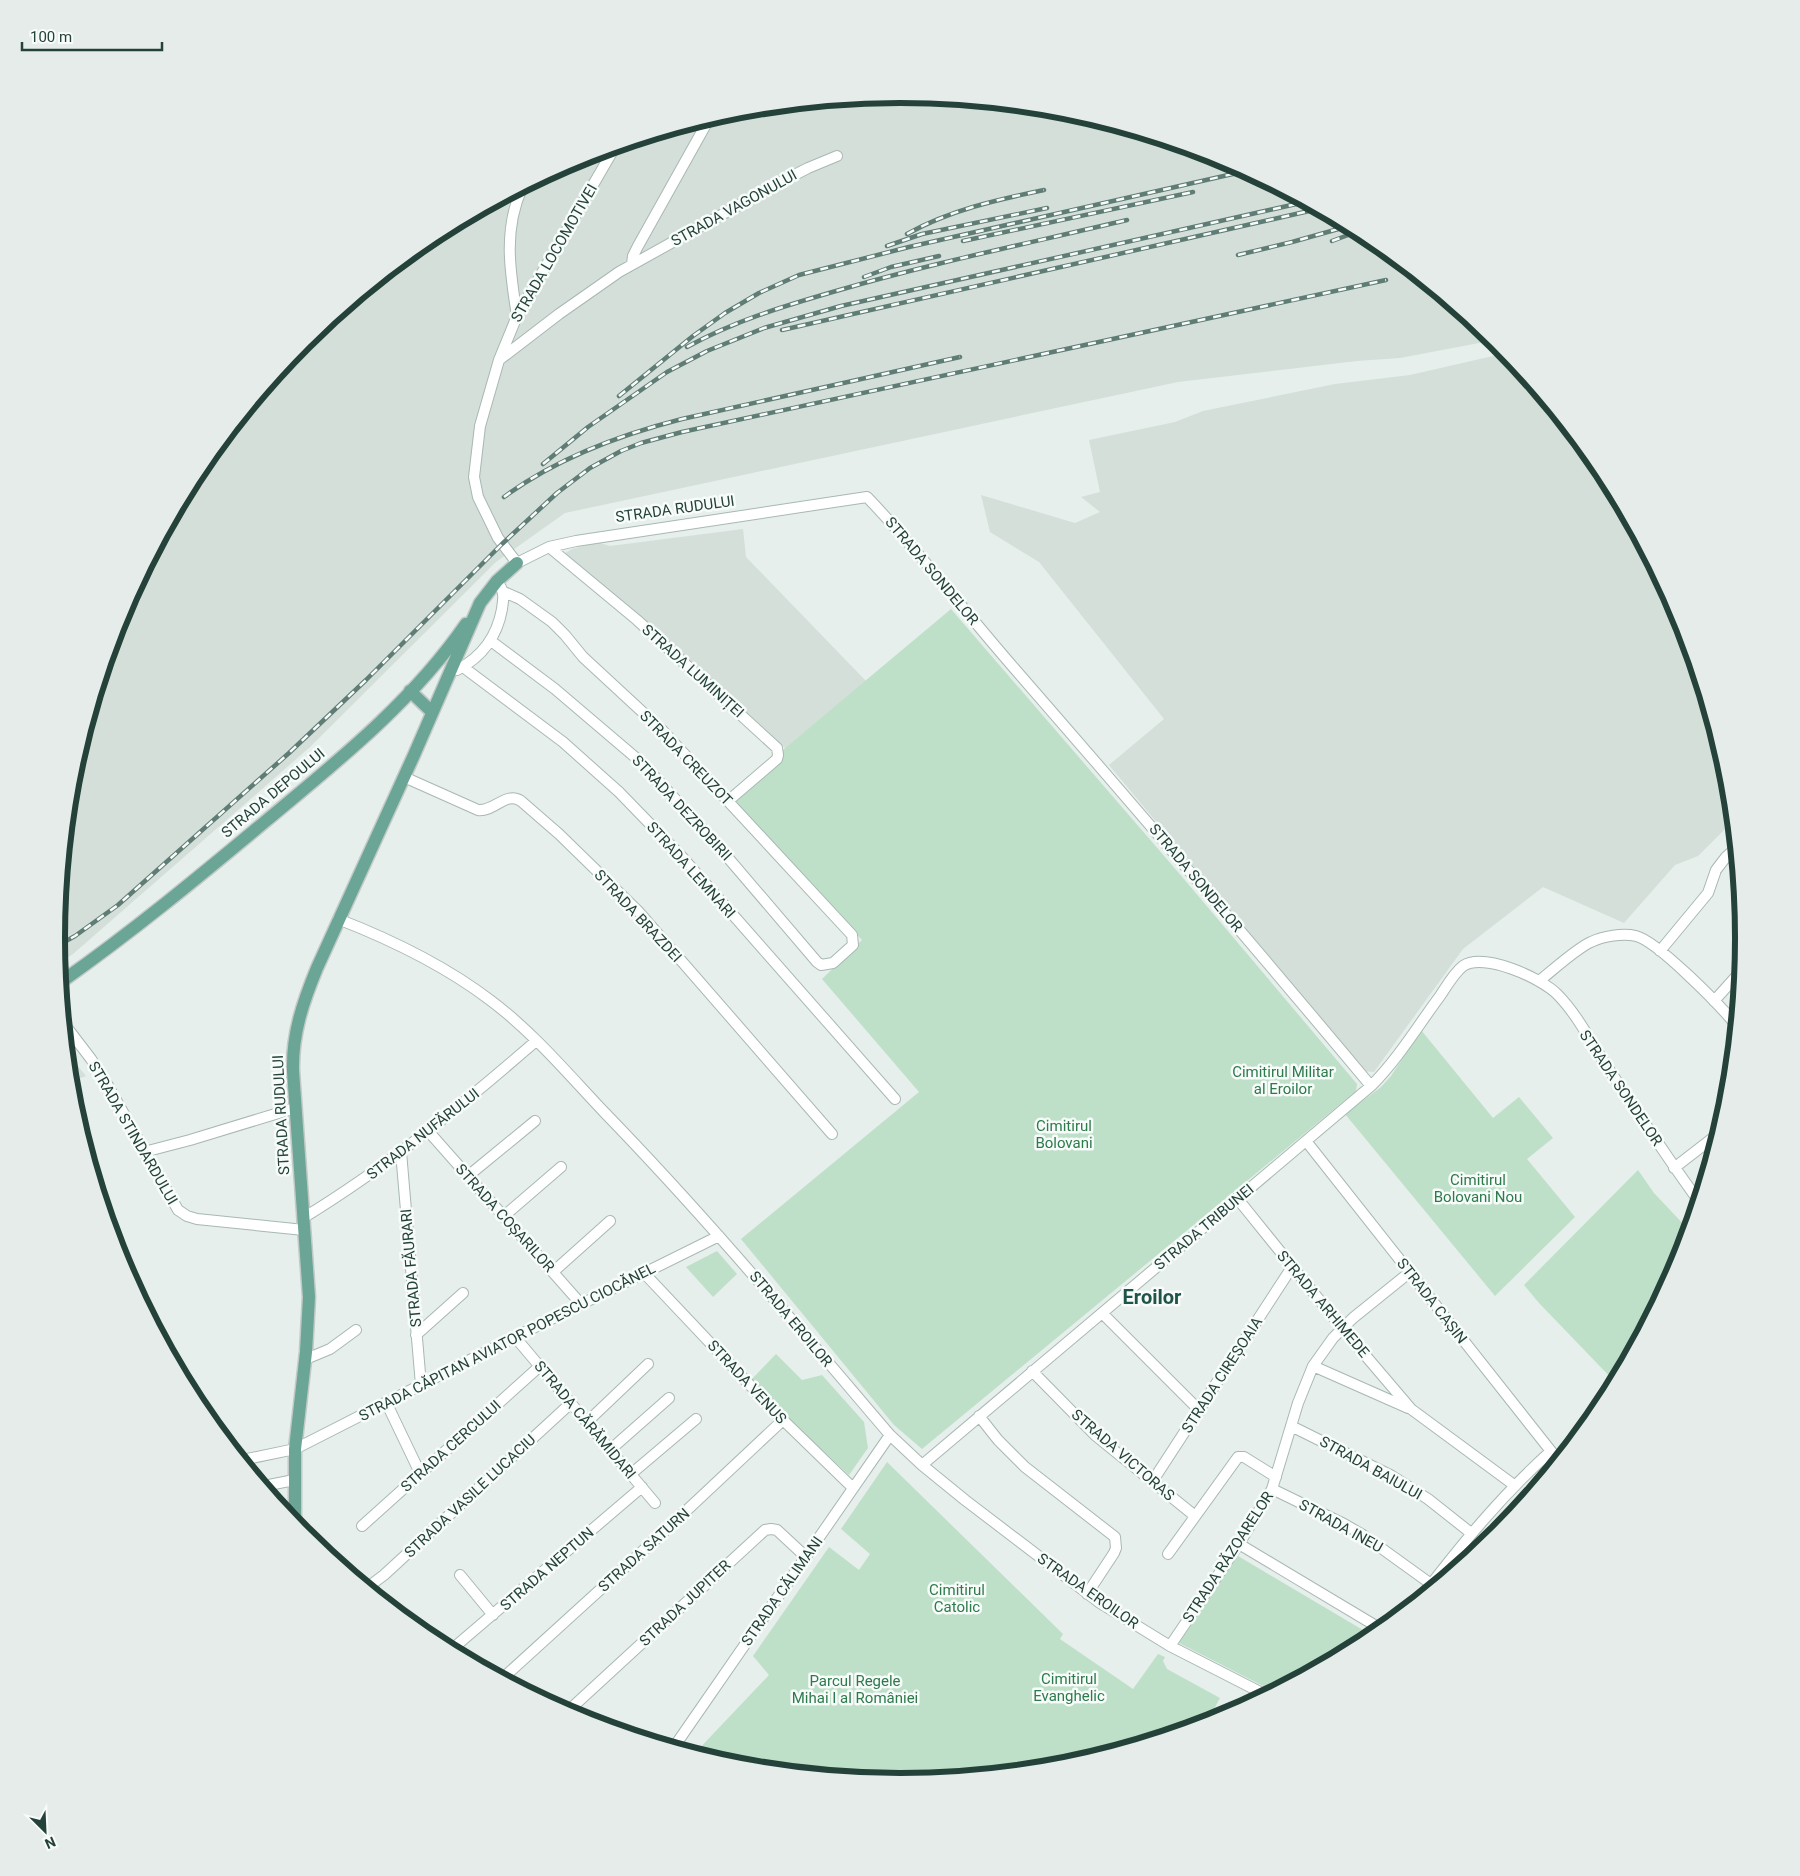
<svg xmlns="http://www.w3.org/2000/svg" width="1800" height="1876" font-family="Roboto,sans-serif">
<rect width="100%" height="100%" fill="#e6efeb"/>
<!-- built -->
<path fill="#d4dfda" d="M900,94l165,17 158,48 146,78 126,103 -95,18 -43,3 -179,21 -613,131 -69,49 -186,185 -237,207 -14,9 -3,-25 17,-165 48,-158 78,-146 105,-128 127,-105 146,-78 159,-48z
M1506,353l96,116 78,146 48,159 4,48 -34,34 -23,9 -51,58 -81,-36 -80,62 -89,123 -11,-1 -254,-306 55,-46 -125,-157 -49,-30 -9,-37 94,28 25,-11 -19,-15 19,-5 -11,-52 86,-18 28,-11 132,-27 75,-9z
M743,529l3,28 120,124 -81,67 -221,-194 8,-5 22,-6h6l10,3z
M68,1054l18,22 -16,6z"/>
<!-- green -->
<path fill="#bfe0c8" d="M951,609l227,263 179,212 -1,7 -434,358 -28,-24 -153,-186 178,-147 -97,-113 40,-39 -130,-139 53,-53z
M1421,1030l72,88 26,-21 34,41 -26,21 48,58 -80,79 -150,-182 36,-27 10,-11z
M1638,1170l16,23 35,37 -10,31 -64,121 -76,-79 -15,-18z
M717,1251l20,23 -24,23 -27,-30z
M776,1354l26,26 20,-5 42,47 4,26 -19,27 -98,-91v-4z
M887,1462l176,172 -3,5 73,50 25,-35 7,3 -2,4 4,8 53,29 -13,24 -143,44 -164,16 -165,-17 -40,-12 74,-78 -16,-19 76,-109 30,23 11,-16 -29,-25z
M1238,1556l135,80 -100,55 -94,-48z"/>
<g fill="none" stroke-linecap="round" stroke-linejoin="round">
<defs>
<path id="minor" d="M615,147l-98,169 -18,44 -19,66 -6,51 4,20 20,41 19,25 32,-16 27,-6 291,-44c52,54 98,115 147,171 121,139 240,278 357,418
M632,264l1,-8 5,-10 71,-127
M517,316c-7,-44 -14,-86 5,-128
M499,360l60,-46 60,-42 156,-87 33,-17 29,-12
M549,547l88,73 140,128 1,7 -1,4 -49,42
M491,641l64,48 87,74 70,76 105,123 4,3 12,-2 20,-18 -1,-10 -189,-204 -80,-74 -18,-22 -13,-13 -32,-23 -16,-7
M463,667l100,75 56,50 64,66 212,241
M457,670c25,-13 40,-33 45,-61 1,-8 3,-16 -2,-23
M404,777l74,33c16,2 28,-19 43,-9l38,33 79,77 194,223
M338,919c54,21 106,46 152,81 43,32 78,74 115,113 100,103 192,213 285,322l32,30 43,35 135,103 70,43 96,49
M1660,951l48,-58 8,-23 10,-13 9,-8
M1539,981c14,-11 38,-33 52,-39 12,-6 32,-9 45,-6 21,5 84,69 99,88
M1714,1001l27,-30
M65,1025l26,34 16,25 71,126 9,6 10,3 107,11
M429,1132l152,172
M1306,1141l252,319
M144,1152l46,-12 105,-32
M401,1152l20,233
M1674,1168l44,-34
M468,1176l67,-55
M1237,1198l105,130 69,81 103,76
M504,1216l57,-49
M303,1218c84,-51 159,-113 233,-177
M553,1272l57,-51
M644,1273l139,147 70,68
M1102,1313l98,98
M416,1335l47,-42
M515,1337l140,166
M306,1359l24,-10 26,-19
M1313,1366l95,42
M1032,1371l63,64 100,81
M386,1402l34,71
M979,1416l19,24 27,27 90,70 1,11 -2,5 -27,41
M587,1422l61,-58
M1291,1426l101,50 36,23 43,34
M610,1450l59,-52
M242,1460l53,-11 220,-112 204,-101
M922,1465l449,-379c27,-27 46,-59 69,-90 6,-9 14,-23 23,-30 21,-14 78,12 94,28 19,19 33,46 47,68 31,46 61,93 94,138
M631,1474l65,-55
M1152,1482l140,-215
M264,1486l30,-6
M1272,1489l72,35 19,11 68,49
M362,1526l178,-160
M1239,1544l142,85
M1168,1554l70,-97h6l32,20
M460,1575l33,40
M371,1586l10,12
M368,1587l16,-12 187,-172
M1422,1596c40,-52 79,-100 128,-144
M1170,1646l69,-102 33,-55 26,-86 15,-37 20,-28 20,-20 57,-46
M451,1650l191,-163
M503,1678l166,-151 114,-107
M567,1712l198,-182 6,-1 6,1 29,27
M674,1747l216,-312"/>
<path id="major" d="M410,691l22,21
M61,982c71,-50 139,-106 206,-162 71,-59 146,-119 199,-196
M295,1524v-75l11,-97 3,-55 -16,-226c-1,-37 10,-69 24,-103l97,-213 66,-152 17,-22 20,-18"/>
</defs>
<!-- minor casing -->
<use href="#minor" stroke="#a8b8b2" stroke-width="12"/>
<!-- major casing -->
<use href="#major" stroke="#c2cac8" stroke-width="15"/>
<!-- minor -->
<use href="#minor" stroke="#fff" stroke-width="10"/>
<!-- major -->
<use href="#major" stroke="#6aa596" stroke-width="12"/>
<defs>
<path id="rail" d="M907,234c43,-24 89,-34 137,-44
M963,241l230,-49
M1332,241l27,-10
M887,246l35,-12 125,-26
M1238,255l54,-13 57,-16
M864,277l27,-10 48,-11
M782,330l536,-121
M687,347c47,-26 97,-41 149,-56 96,-28 194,-48 291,-71
M619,396l74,-60 32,-23 34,-20 40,-18 110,-28 337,-76
M543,464l45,-37 79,-55 40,-21 57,-23 77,-22 464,-104
M504,497c53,-39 115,-62 178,-78l278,-62
M120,617l4,-9
M57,946l18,-10 43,-31 171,-152 77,-73 136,-136 55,-51 33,-25 31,-17 20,-8 41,-11 704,-152"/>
</defs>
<!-- rail casing -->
<use href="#rail" stroke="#5f7d75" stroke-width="4.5"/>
<!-- rail -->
<use href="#rail" stroke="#f7fbf9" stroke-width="2.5" stroke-dasharray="8" stroke-linecap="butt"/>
</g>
<g text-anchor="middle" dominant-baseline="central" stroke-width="5" stroke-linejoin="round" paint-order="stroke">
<!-- street labels -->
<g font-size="15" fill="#24423a" stroke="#f7fbf9">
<text transform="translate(734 208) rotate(-29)">STRADA VAGONULUI</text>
<text transform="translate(554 253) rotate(-60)">STRADA LOCOMOTIVEI</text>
<text transform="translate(675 509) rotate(-8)">STRADA RUDULUI</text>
<text transform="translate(932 571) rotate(50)">STRADA SONDELOR</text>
<text transform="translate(693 671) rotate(42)">STRADA LUMINIȚEI</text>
<text transform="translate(686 758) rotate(46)">STRADA CREUZOT</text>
<text transform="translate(273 793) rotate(-40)">STRADA DEPOULUI</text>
<text transform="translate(682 808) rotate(47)">STRADA DEZROBIRII</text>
<text transform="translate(691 870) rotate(48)">STRADA LEMNARI</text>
<text transform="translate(1196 878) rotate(50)">STRADA SONDELOR</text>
<text transform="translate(638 916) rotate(47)">STRADA BRAZDEI</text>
<text transform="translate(1621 1088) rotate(56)">STRADA SONDELOR</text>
<text transform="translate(281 1115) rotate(-93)">STRADA RUDULUI</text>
<text transform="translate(133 1133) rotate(60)">STRADA STINDARDULUI</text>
<text transform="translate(423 1134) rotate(-38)">STRADA NUFĂRULUI</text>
<text transform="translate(505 1218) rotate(48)">STRADA COȘARILOR</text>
<text transform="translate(1204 1227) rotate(-40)">STRADA TRIBUNEI</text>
<text transform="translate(411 1268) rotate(-95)">STRADA FĂURARI</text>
<text transform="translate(1432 1301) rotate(52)">STRADA CAȘIN</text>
<text transform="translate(1323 1304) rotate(50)">STRADA ARHIMEDE</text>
<text transform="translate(791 1319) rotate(50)">STRADA EROILOR</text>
<text transform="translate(507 1342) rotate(-27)">STRADA CĂPITAN AVIATOR POPESCU CIOCĂNEL</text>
<text transform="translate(1222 1375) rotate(-57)">STRADA CIREȘOAIA</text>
<text transform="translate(747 1382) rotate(47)">STRADA VENUS</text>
<text transform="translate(585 1420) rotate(50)">STRADA CĂRĂMIDARI</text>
<text transform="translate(451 1446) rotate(-42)">STRADA CERCULUI</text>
<text transform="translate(1123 1455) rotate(41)">STRADA VICTORAS</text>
<text transform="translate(1371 1468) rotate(29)">STRADA BAIULUI</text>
<text transform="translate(470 1496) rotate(-43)">STRADA VASILE LUCACIU</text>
<text transform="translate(1341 1526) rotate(29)">STRADA INEU</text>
<text transform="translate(644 1550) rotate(-42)">STRADA SATURN</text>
<text transform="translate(1228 1557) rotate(-57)">STRADA RĂZOARELOR</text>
<text transform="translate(547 1569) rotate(-41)">STRADA NEPTUN</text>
<text transform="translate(782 1591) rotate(-55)">STRADA CĂLIMANI</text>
<text transform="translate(1088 1591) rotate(35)">STRADA EROILOR</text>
<text transform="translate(685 1603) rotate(-43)">STRADA JUPITER</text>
</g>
<!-- park labels -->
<g font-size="15" fill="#2d7a4b" stroke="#f7fbf9">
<text x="1283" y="1072">Cimitirul Militar<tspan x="1283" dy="17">al Eroilor</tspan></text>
<text x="1064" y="1126">Cimitirul<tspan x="1064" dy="17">Bolovani</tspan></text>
<text x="1478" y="1180">Cimitirul<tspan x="1478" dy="17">Bolovani Nou</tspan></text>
<text x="957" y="1590">Cimitirul<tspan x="957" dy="17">Catolic</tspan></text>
<text x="1069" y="1679">Cimitirul<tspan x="1069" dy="17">Evanghelic</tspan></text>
<text x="855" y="1681">Parcul Regele<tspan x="855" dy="17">Mihai I al României</tspan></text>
</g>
<!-- district labels -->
<g font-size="20" font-weight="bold" fill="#1f5548" stroke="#f7fbf9">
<text x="1152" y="1297">Eroilor</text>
</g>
</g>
<!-- crop -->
<path d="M0 0H1800V1876H0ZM65 938a835 835 0 1 1 1670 0a835 835 0 1 1-1670 0Z" fill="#e6ecea" fill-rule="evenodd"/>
<path fill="none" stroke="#24423a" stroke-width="6" d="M65 938a835 835 0 1 1 1670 0a835 835 0 1 1-1670 0Z"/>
<!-- north arrow -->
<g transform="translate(45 1831) rotate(156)" stroke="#f7fbf9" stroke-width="4" paint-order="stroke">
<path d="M0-4L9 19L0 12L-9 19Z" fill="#24423a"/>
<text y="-8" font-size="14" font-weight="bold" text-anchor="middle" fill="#24423a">N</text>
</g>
<!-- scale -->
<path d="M22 42v8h140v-8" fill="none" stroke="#24423a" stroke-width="2.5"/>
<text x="30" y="42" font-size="15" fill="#24423a" stroke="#f7fbf9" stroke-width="4" paint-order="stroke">100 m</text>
</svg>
